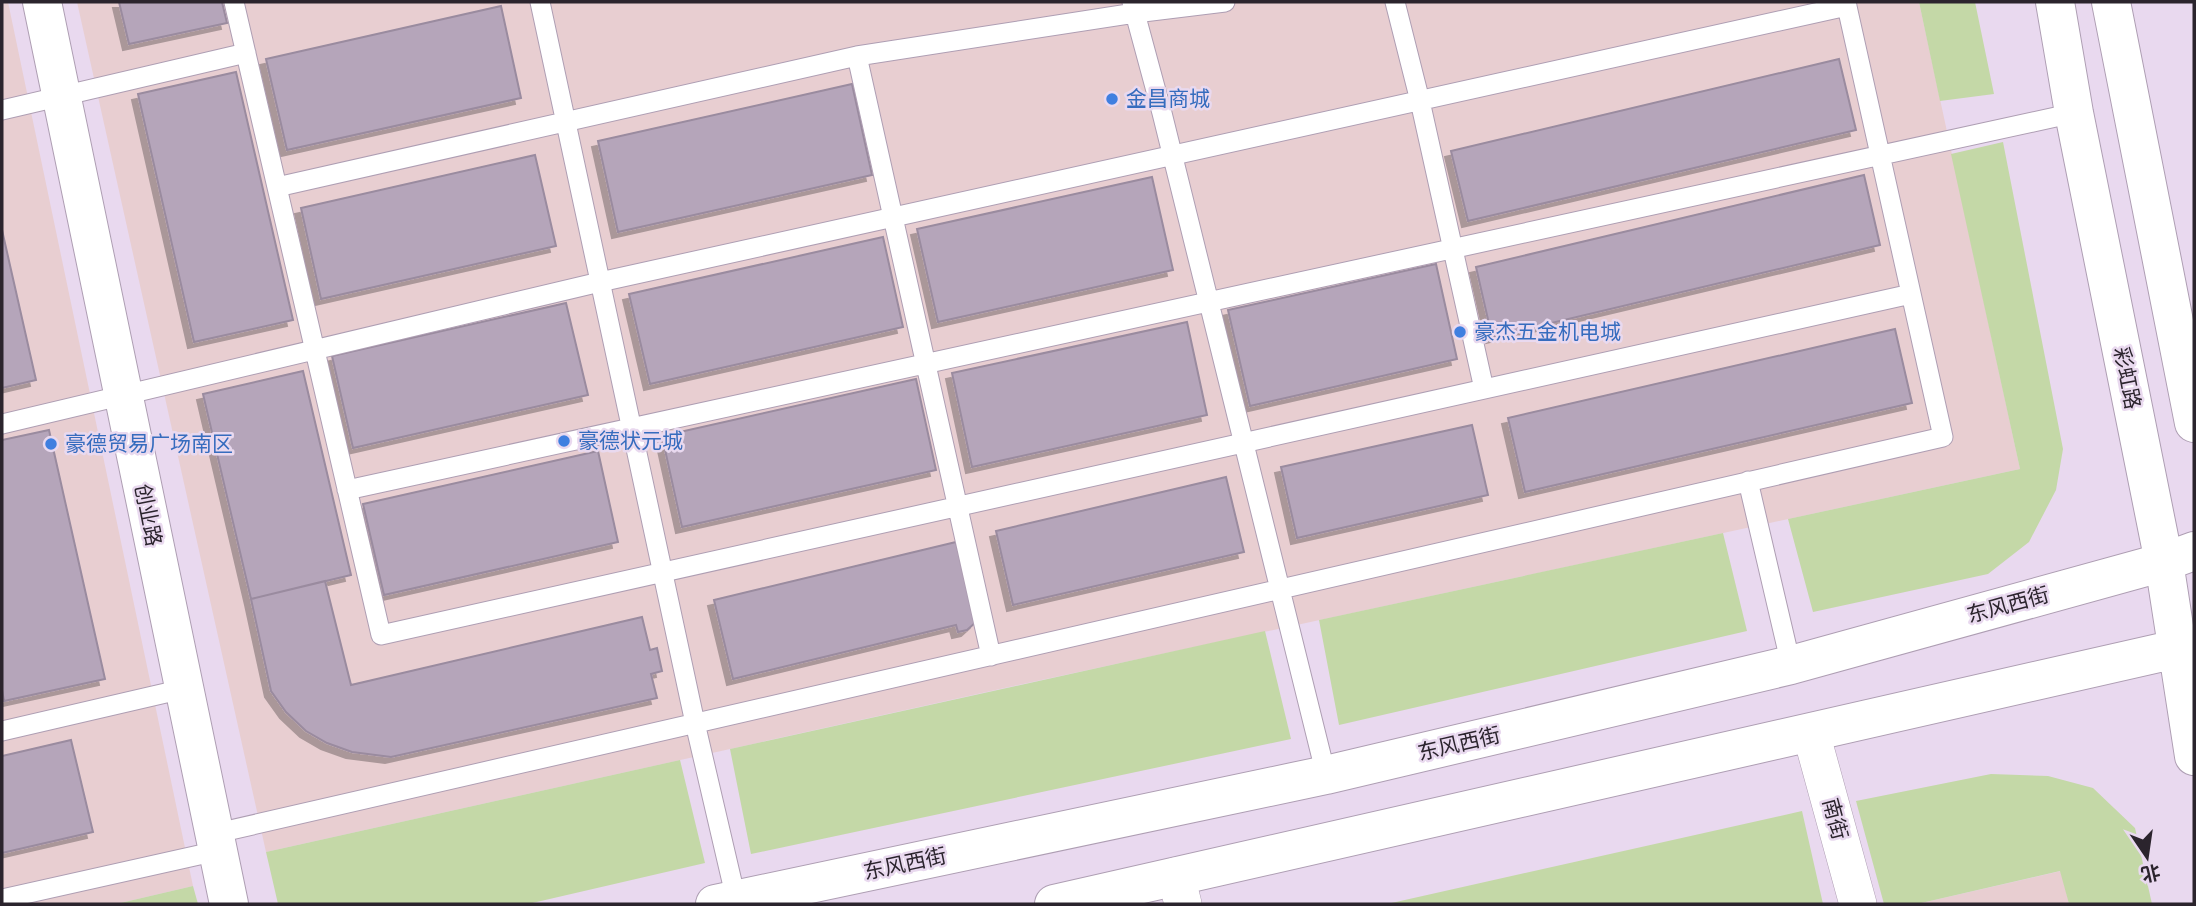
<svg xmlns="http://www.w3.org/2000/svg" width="2196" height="906" font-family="'Roboto Condensed','Noto Sans SC',sans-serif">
<defs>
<filter id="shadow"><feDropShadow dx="-6" dy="6" stdDeviation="0" flood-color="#0004"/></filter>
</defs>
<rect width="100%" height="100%" fill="#e9d9ef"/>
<!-- commercial -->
<path fill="#e8ced1" d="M2,2h6l185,884 -77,18h-114z
M77,2h1842l101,467 -1011,218 -743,165z
M2061,871l8,33h-152z"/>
<!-- green -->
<path fill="#c4d8a7" d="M1919,2h56l19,92 -54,7z
M2003,142l60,307 -7,41 -27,52 -41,32 -175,38 -25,-93 232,-50 -69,-315z
M1723,533l24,98 -408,94 -20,-105z
M1265,631l26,108 -540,115 -21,-105z
M680,760l25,103 -177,41h-250l-12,-52z
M1991,774l57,2 45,12 42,40 17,76h-83l-9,-33 -143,33h-33l-28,-103z
M1802,811l21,93h-436z
M193,886l5,18h-82z"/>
<!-- building -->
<path fill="#b5a5ba" stroke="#9a8b9f" stroke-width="2" filter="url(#shadow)" d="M119,2h103l5,21 -98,21z
M501,6l20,92 -234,52 -21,-91z
M1839,59l17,71 -388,91 -17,-70z
M236,72l57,248 -99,22 -56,-248z
M852,84l20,91 -254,57 -20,-91z
M535,155l21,91 -235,53 -20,-91z
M1864,175l16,70 -388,92 -16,-70z
M1152,177l21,93 -235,52 -21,-93z
M2,230l34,150 -34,8z
M883,237l20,90 -253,57 -21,-90z
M1436,264l21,95 -207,47 -22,-96z
M566,303l22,92 -235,53 -21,-92z
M1187,322l20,93 -235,52 -20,-94z
M1895,329l17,74 -387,89 -17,-74z
M303,371l48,204 -100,24 -48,-205z
M916,379l20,91 -254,57 -20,-91z
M1472,425l16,70 -191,43 -16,-71z
M49,430l56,249 -101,22 -2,-11v-250z
M598,451l20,91 -234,53 -21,-91z
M1226,477l18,75 -231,53 -17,-74z
M956,542l20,80 -9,8 -9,2 -2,-7 -223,54 -19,-79z
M325,581l26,104 291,-68 8,33 7,-2 5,23 -11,3 6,24 -266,59 -39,-5 -25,-9 -21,-12 -20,-19 -15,-21 -20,-92z
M71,740l22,92 -91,21v-97z"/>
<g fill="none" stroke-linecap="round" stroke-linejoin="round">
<defs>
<path id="lane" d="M234,2l147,633 1530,-341
M540,2l155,721 41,176
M1132,2l30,111 164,662
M1395,2l25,99 64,288
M857,56l134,600
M2,110l244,-57
M277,187l580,-131 278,-43 90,-11
M2,424l598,-142 1247,-276
M1748,481l43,184
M347,490l1727,-377
M2,731l181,-42
M213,834l1730,-397 -97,-435
M2,899l215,-48"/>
<path id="street" d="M1811,733l47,171
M1176,876l7,28"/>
<path id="secondary" d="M42,2l187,902"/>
<path id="primary" d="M2055,2l19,111 90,449 30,194
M2111,2l83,421
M715,904l611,-129 465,-110 373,-103 30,-11
M1054,904l1140,-259"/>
</defs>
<!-- lane casing -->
<use href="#lane" stroke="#ae9eb3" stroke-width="21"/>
<!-- street casing -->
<use href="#street" stroke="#ae9eb3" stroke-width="38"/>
<!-- secondary casing -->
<use href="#secondary" stroke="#ae9eb3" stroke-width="40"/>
<!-- primary casing -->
<use href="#primary" stroke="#ae9eb3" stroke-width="40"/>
<!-- lane -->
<use href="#lane" stroke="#fff" stroke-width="19"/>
<!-- street -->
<use href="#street" stroke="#fff" stroke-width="37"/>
<!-- secondary -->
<use href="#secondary" stroke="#fff" stroke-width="38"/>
<!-- primary -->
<use href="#primary" stroke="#fff" stroke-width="38"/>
</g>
<!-- markers -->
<g fill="#3f7fe0" stroke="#e9d9ef" stroke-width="2.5">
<circle cx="1112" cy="99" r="7"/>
<circle cx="1460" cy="332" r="7"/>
<circle cx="564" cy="441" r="7"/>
<circle cx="51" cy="444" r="7"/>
</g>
<g text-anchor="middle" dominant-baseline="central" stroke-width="5" stroke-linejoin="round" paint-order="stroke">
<!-- shop labels -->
<g font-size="21" fill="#366cbe" stroke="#e9d9ef" text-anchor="start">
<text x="1126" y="99">金昌商城</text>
<text x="1474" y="332">豪杰五金机电城</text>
<text x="578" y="441">豪德状元城</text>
<text x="65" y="444">豪德贸易广场南区</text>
</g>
<!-- street labels -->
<g font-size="21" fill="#2b242d" stroke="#e9d9ef">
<text transform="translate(2127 378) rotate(79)">彩虹路</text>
<text transform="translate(148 515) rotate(79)">创业路</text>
<text transform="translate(2008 605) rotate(-15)">东风西街</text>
<text transform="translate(1459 744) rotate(-13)">东风西街</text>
<text transform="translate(1835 819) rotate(75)">南街</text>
<text transform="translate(905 864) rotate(-12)">东风西街</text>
</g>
</g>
<!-- border -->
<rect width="2196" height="906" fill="none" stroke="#2b242d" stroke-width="7"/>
<!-- north arrow -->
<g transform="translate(2147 857) rotate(167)" stroke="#e9d9ef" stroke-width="5" paint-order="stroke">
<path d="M0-5L12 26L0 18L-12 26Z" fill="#2b242d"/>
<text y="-10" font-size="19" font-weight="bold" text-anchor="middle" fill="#2b242d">北</text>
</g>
</svg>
